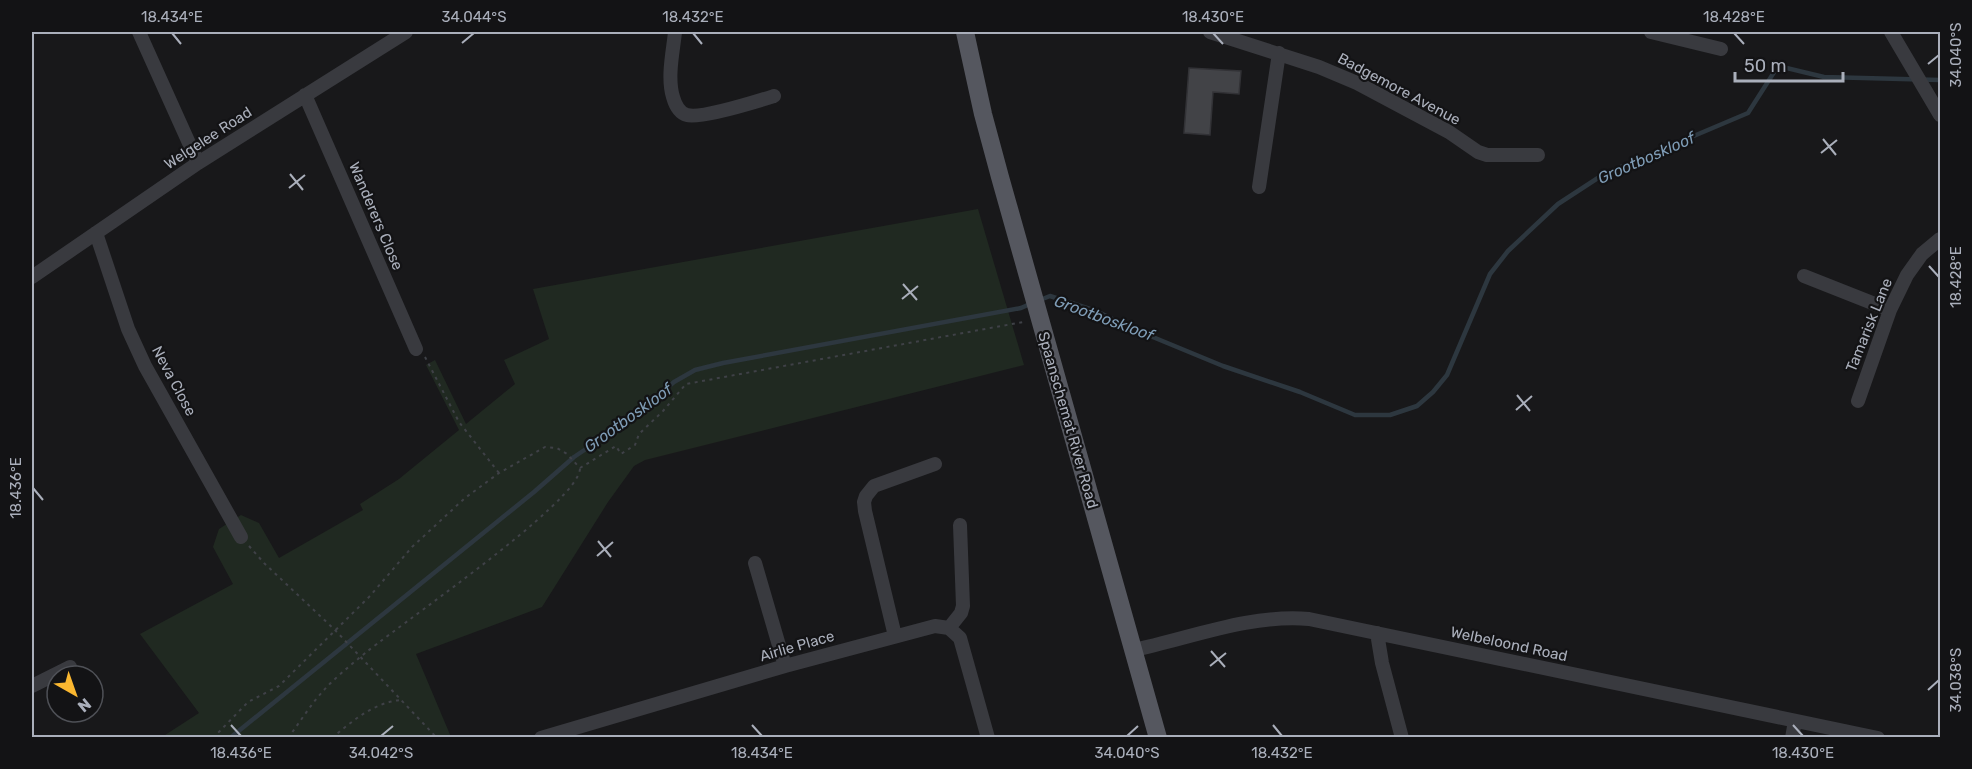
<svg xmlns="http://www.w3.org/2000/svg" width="1972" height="769" font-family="Rubik,sans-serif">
<rect width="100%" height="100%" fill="#18181a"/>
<!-- green -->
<path fill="#202921" d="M978,209l46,156 -379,95 -11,6 -26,36 -66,105 -126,47 35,83h-38l-15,-2 -3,3 -233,-1 37,-24 -59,-79 93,-50 -20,-37 6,-18 22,-14 18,8 20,35 84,-48 -3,-6 39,-25 60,-49 -33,-65 9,-5 31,64 49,-40 -11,-24 45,-21 -16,-50z"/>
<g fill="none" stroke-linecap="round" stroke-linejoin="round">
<!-- stream -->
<path stroke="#2d373f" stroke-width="4.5" d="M1040,300l10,-4 46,15 35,17 92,38 77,26 55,23h35l27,-9 16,-14 14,-17 43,-101 18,-23 50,-47 46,-30 144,-61 30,-47 46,11 116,3
M230,738l304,-246 40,-35 55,-37 45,-38 21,-12 28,-7 298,-55 9,-4"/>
</g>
<!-- building -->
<path fill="#424347" stroke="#323236" stroke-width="1.5" d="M1189,68l52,3 -2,23 -26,-2 -3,43 -26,-2z"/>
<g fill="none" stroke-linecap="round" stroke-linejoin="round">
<!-- path -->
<path stroke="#3f4147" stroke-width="2" stroke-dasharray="3 4.5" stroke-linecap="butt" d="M425,357l34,65 40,51
M580,468l36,-22 5,8 14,-9 4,-11 24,-23 23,-27 337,-62
M249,546l15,17 71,67 102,108
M213,738l35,-36 31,-16 91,-90 42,-49 53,-49 34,-25 46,-26 12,1 10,6 13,14
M288,738c12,-16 23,-34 36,-48 10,-11 22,-21 34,-31 33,-29 223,-157 222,-191
M332,738c20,-17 43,-36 69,-38"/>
<!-- minor -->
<path stroke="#393a3f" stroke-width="14" d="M139,32l59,131
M675,32c-2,20 -8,45 -2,65 2,7 6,16 14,18 14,4 71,-14 87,-19
M1210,32l109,35 38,16 92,49 29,20 9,3h51
M1651,32l70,17
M1891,32l49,83
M305,95l111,254
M1259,187l20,-134
M96,233l32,96 17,37 96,171
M1804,276l86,34
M32,277l166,-114 208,-131
M1858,401l32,-91 17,-35 15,-21 18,-15
M755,563l30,103
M949,628l12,-15 2,-7 -3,-81
M1377,633l5,30 20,75
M895,636l-30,-125 -1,-9 2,-6 8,-10 61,-22
M1134,650c57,-12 115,-36 175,-31l569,119
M32,686l38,-19
M541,738l244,-72 150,-40 14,2 11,10 28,100
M1792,738l3,-17"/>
<!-- major -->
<path stroke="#55575f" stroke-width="18" d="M965,32l18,82 17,63 158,561"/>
</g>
<!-- ticks -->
<path fill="none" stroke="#aaafbb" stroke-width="2" d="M172,33l9,11M693,33l9,11M1213,33l10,11M1734,33l10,11M462,43l12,-10M1928,64l11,-9M1823,139l13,16M1821,153l16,-13M290,174l13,16M289,188l16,-13M1929,266l10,11M903,284l14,16M902,299l16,-13M1517,395l13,16M1516,410l16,-14M33,488l10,12M598,541l13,16M597,556l16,-14M1211,651l14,16M1210,666l16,-13M1928,690l11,-10M231,725l10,11M752,725l10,11M1273,725l9,11M1793,725l10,11M381,736l12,-10M1127,736l11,-10"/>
<g text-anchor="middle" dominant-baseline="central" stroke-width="4.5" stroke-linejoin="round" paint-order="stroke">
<!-- street labels -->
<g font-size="15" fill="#aaafbb" stroke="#131315">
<text transform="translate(1399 89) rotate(28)">Badgemore Avenue</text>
<text transform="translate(208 138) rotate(-33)">Welgelee Road</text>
<text transform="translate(376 216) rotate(67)">Wanderers Close</text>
<text transform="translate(1869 325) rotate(-68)">Tamarisk Lane</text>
<text transform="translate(174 381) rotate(62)">Neva Close</text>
<text transform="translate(1068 420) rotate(74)">Spaanschemat River Road</text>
<text transform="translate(1509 644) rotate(12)">Welbeloond Road</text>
<text transform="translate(797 646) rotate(-16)">Airlie Place</text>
</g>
<!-- water labels -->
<g font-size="16" font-style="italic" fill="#7f9db7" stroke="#131315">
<text transform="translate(1646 158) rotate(-24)">Grootboskloof</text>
<text transform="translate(1104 318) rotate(20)">Grootboskloof</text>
<text transform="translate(628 418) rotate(-36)">Grootboskloof</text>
</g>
</g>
<!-- border -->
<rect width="1972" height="769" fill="none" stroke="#131315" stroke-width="66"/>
<!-- north arrow -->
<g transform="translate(75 694) rotate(140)"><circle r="28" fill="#131315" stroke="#4f5157" stroke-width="1.5"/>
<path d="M0-4.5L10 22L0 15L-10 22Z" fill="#fab730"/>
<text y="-9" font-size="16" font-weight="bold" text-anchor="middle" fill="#aaafbb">N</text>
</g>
<!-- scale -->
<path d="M1735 72v9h108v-9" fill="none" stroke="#aaafbb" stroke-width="3"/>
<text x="1744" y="72" font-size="18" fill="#aaafbb" stroke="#131315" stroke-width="4.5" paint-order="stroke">50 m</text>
<rect x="33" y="33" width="1906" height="703" fill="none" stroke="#aaafbb" stroke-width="2"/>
<g font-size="15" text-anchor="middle" fill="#aaafbb">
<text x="172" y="22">18.434°E</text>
<text x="474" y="22">34.044°S</text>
<text x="693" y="22">18.432°E</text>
<text x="1213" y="22">18.430°E</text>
<text x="1734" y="22">18.428°E</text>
<text transform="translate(1956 55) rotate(-90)" y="5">34.040°S</text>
<text transform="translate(1956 277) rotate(-90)" y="5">18.428°E</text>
<text transform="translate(16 488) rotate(-90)" y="5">18.436°E</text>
<text transform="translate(1956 680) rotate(-90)" y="5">34.038°S</text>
<text x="241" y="758">18.436°E</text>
<text x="381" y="758">34.042°S</text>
<text x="762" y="758">18.434°E</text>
<text x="1127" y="758">34.040°S</text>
<text x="1282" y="758">18.432°E</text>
<text x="1803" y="758">18.430°E</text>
</g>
</svg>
